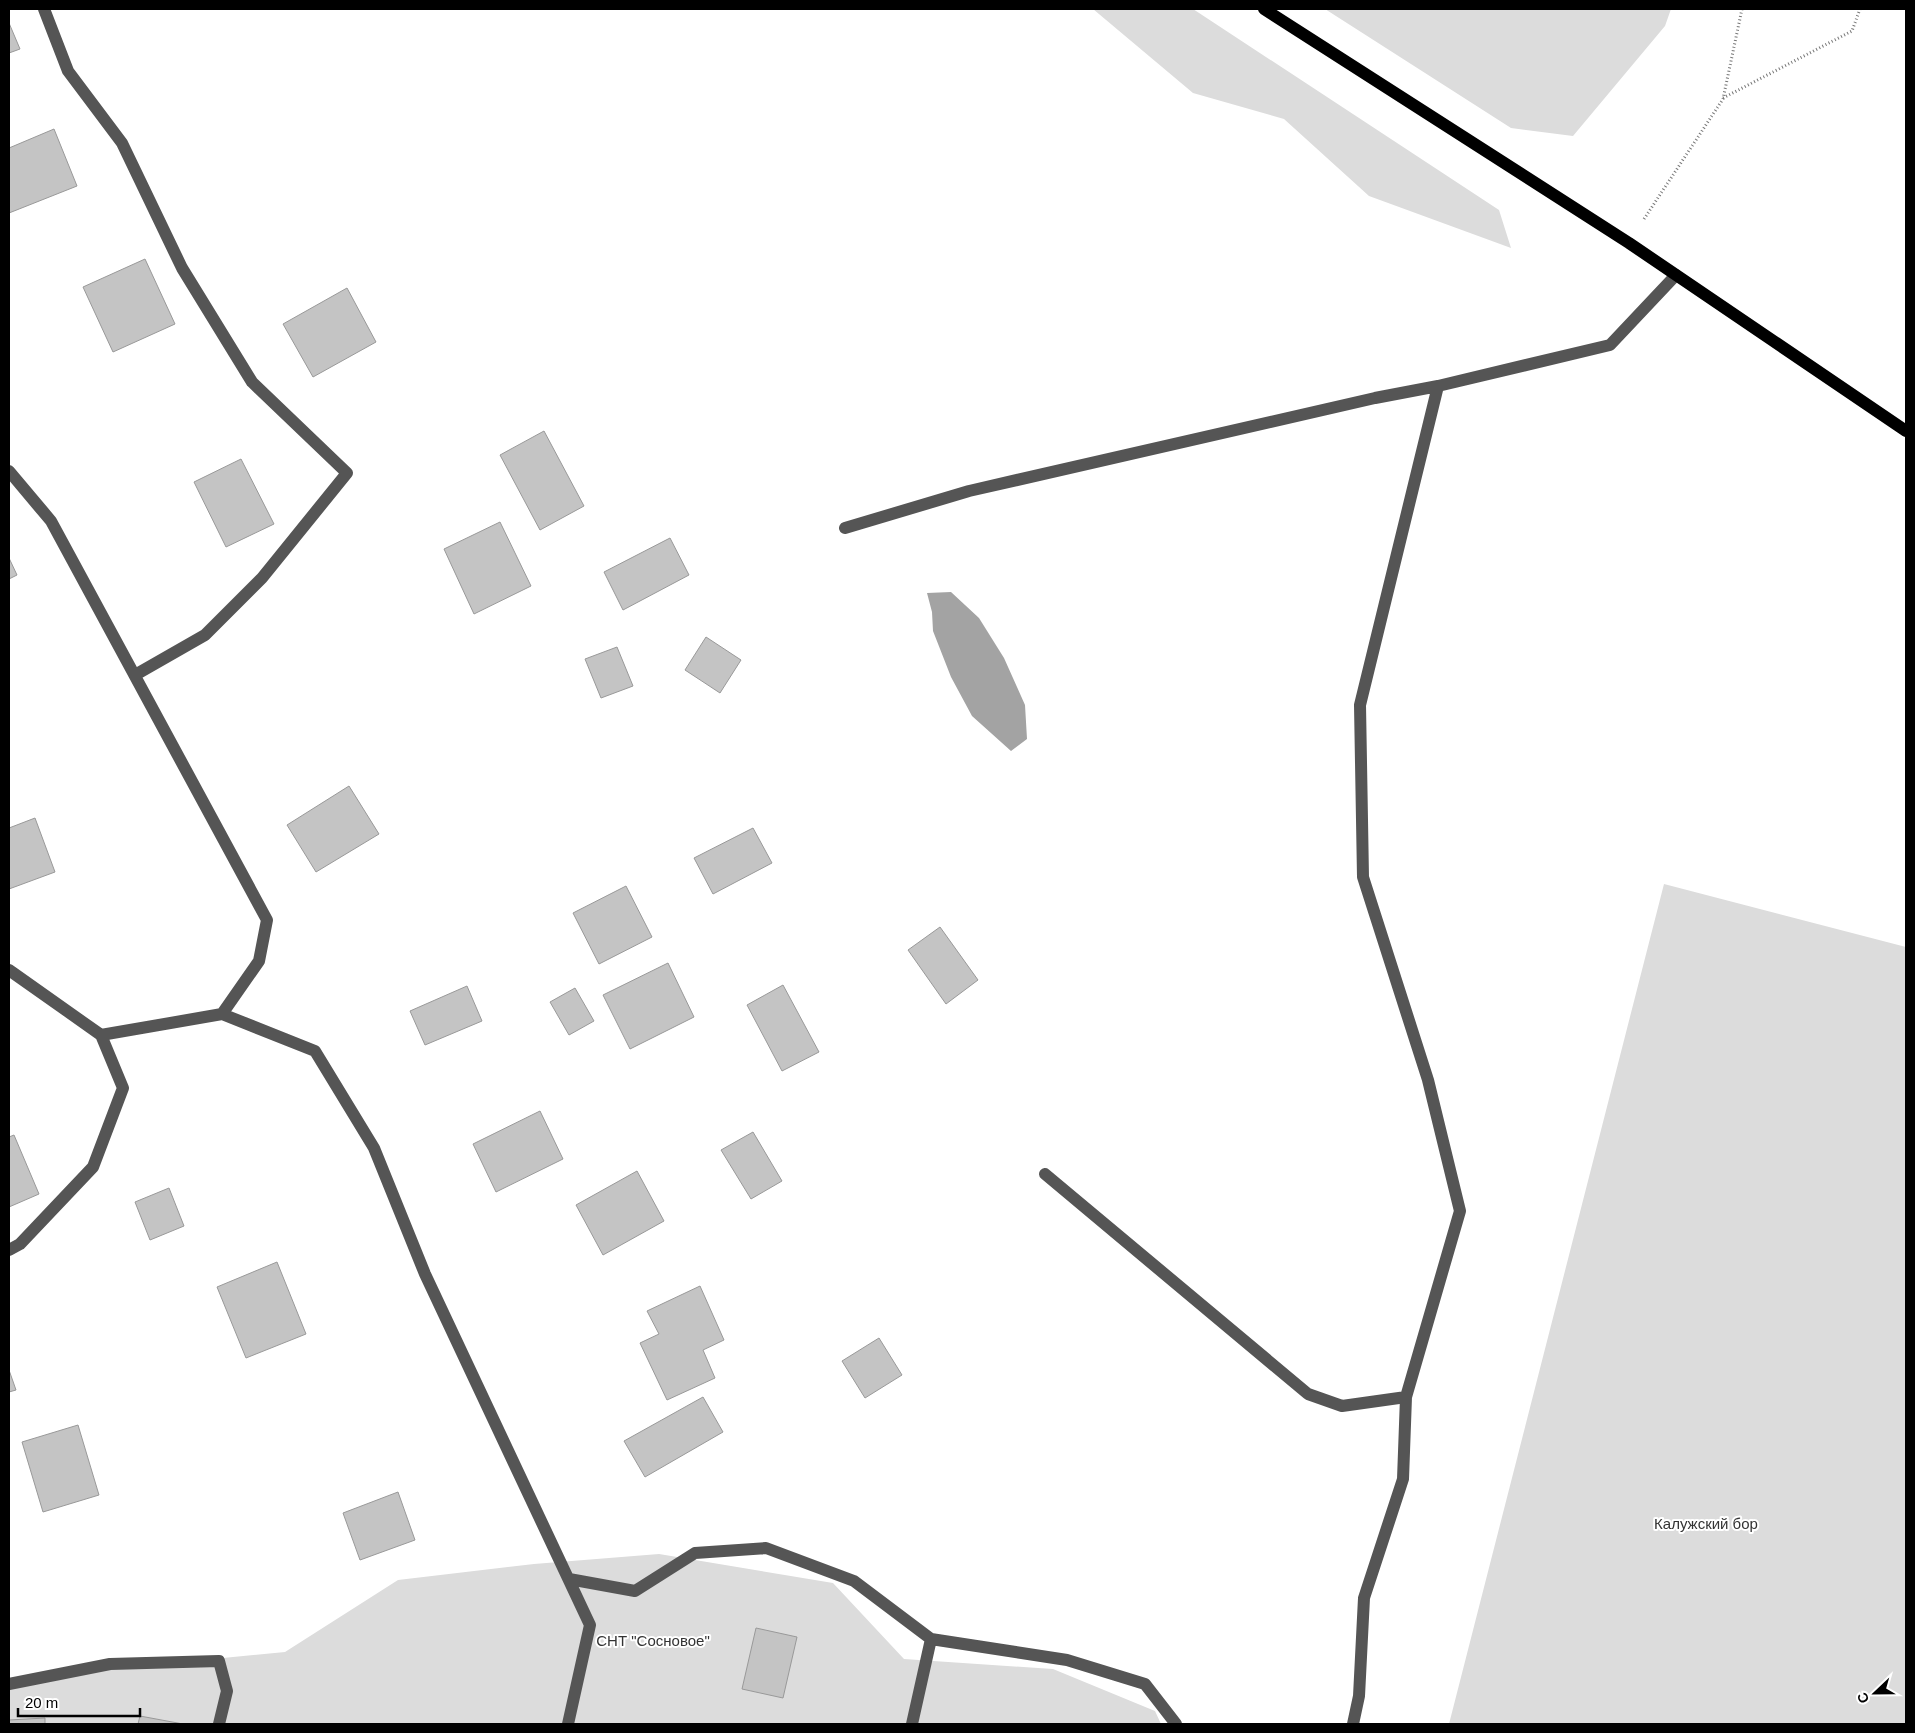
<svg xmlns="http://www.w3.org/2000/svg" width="1915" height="1733" font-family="Helvetica,sans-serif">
<rect width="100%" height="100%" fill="#fff"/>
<!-- green -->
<path fill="#dcdcdc" d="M1093,9h100l306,201 12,38 -142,-52 -85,-77 -91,-26z
M1325,9h346l-6,17 -92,110 -62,-8z
M1664,884l242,63v777h-457z
M659,1554l174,29 71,76 149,10 102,42 6,13h-1152v-45l276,-27 113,-72 136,-16z"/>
<!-- water -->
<path fill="#a3a3a3" d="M951,592l28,26 25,40 21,47 2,34 -16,12 -39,-35 -21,-39 -18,-46 -1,-19 -5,-19z"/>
<!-- building -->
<path fill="#c4c4c4" stroke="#999" d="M9,23l11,26 -11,4z
M54,129l23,57 -68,27v-65z
M145,259l30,65 -62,28 -30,-65z
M347,288l29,54 -63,35 -30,-53z
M544,431l40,75 -44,24 -40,-75z
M241,459l33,65 -48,23 -32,-65z
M500,522l31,64 -57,28 -30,-65z
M670,538l19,37 -66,35 -19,-38z
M9,558l8,17 -8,4z
M706,637l35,23 -21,33 -35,-23z
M617,647l16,39 -32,12 -16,-39z
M349,786l30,48 -63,38 -29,-47z
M35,818l20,54 -46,17v-61z
M753,828l19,35 -59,31 -19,-36z
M626,886l26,51 -53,27 -26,-51z
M940,927l38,53 -32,24 -38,-54z
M668,963l26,54 -64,32 -27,-54z
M783,985l36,67 -37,19 -35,-66z
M467,986l15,35 -57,24 -15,-34z
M575,988l19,33 -25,14 -19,-33z
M540,1111l23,48 -67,33 -23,-48z
M753,1132l29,49 -31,18 -30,-49z
M14,1135l25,59 -30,13v-70z
M637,1171l27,50 -61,34 -27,-50z
M169,1188l15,38 -34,14 -15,-38z
M277,1262l29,72 -60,24 -29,-71z
M700,1286l24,54 -21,10 12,28 -48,22 -27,-57 19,-9 -12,-23z
M879,1338l23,37 -37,23 -23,-37z
M9,1370l7,20 -7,2z
M703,1397l20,35 -78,45 -21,-36z
M78,1425l21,70 -56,17 -21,-70z
M398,1492l17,48 -55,20 -17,-47z
M756,1628l41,9 -14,61 -41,-9z
M140,1716l43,8h-45z
M45,1718v6h-36v-4z"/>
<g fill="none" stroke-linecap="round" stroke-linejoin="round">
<!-- path -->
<path stroke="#777" stroke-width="3" stroke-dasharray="1 2.5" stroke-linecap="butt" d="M1723,98l129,-67 8,-22
M1644,219l79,-120 19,-90"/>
<!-- minor -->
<path stroke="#555" stroke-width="12" d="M44,9l24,62 54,72 60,125 70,114 95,91 -85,105 -57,57 -70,40
M9,471l42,50 216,399 -8,41 -37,53
M845,528l124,-37 406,-93 63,-12
M9,970l92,65 22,53 -30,79 -73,77 -11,6
M101,1035l121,-21 93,37 59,97 51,126 165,351 -22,99
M1045,1174l263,220 34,12 64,-9
M569,1579l66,12 60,-38 71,-5 88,33 77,58 136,21 78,24 31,40
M9,1684l101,-20 109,-3 8,30 -8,33
M912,1724l19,-85
M1353,1724l6,-28 5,-98 39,-119 3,-82 54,-186 -32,-131 -65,-203 -3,-172 78,-319 172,-41 66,-70"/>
<!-- major -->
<path stroke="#000" stroke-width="12" d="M1264,9l365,234 277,188"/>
</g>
<g text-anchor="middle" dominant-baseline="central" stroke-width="4" stroke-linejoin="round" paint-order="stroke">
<!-- park labels -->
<g font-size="15" fill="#333" stroke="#fff">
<text x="1706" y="1523">Калужский бор</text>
<text x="653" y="1640">СНТ "Сосновое"</text>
</g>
</g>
<!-- border -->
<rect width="1915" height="1733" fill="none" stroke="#000000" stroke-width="20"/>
<!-- north arrow -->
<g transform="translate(1875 1693) rotate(248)" stroke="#ffffff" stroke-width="4" paint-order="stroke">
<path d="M0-4L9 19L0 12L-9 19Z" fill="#000000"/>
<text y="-8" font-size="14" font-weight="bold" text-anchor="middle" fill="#000000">С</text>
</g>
<!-- scale -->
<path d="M18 1708v8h122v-8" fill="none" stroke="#000000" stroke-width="2.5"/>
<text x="25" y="1708" font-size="15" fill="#000000" stroke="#ffffff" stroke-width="4" paint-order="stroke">20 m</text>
</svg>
